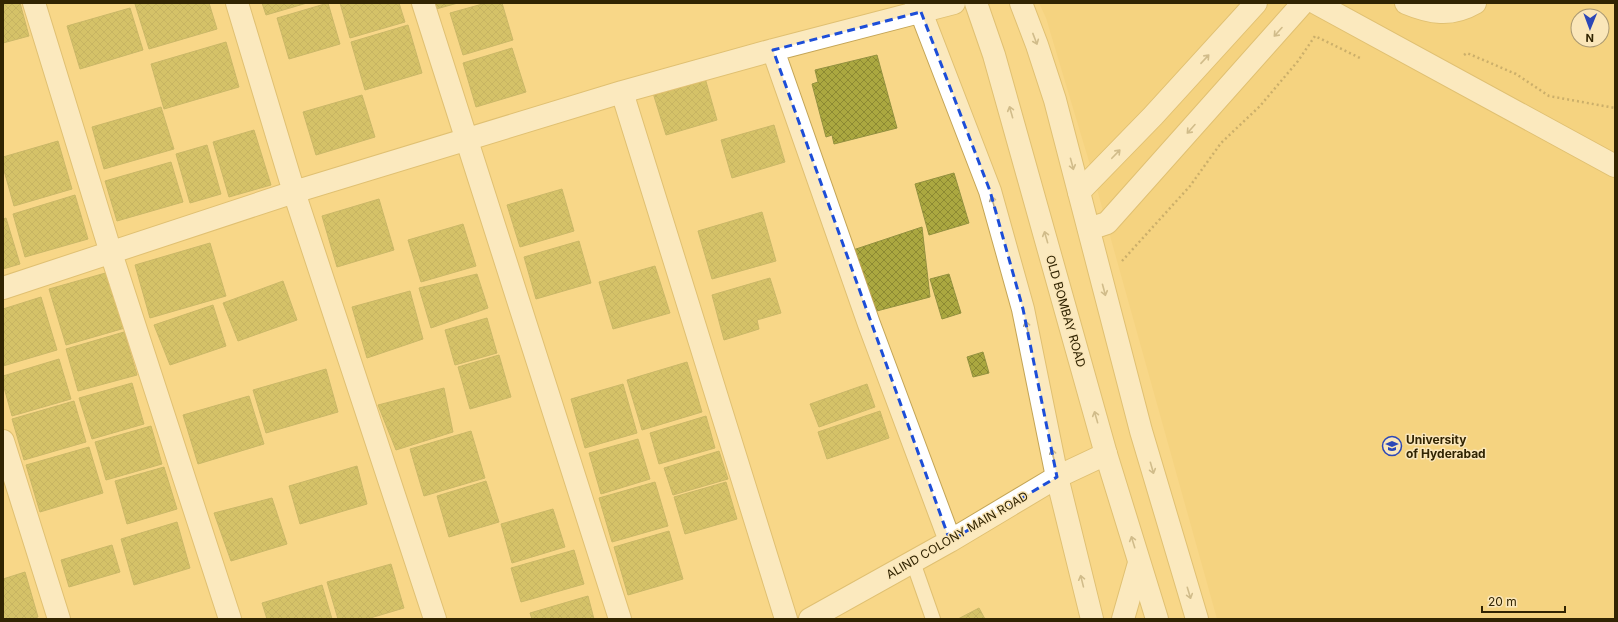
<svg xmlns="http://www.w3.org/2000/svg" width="1618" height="622" font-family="Inter,sans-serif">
<defs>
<pattern id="building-cross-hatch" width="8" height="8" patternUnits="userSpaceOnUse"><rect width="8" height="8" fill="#aba840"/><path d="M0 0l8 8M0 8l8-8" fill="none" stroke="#8c8933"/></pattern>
</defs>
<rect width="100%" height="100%" fill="#f8d788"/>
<!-- built -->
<path fill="#f2ce76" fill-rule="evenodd" d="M1039,3h576v616h-398l-124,-444 -47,-157zM1578,16h24v24h-24z"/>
<!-- building -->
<path fill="url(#building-cross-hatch)" stroke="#93913f" d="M3,3h17l9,33 -26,7z
M139,3h70l8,26 -68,20 -14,-45z
M262,3h45l-41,12z
M328,3l12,41 -51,15 -12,-41z
M340,3h59l6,19 -55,16z
M434,3h24l-22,6z
M486,3h16l11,37 -50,15 -13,-42z
M130,8l13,42 -63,19 -13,-43z
M408,25l14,48 -57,17 -14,-48z
M226,42l13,45 -75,22 -13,-45z
M512,48l14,44 -50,15 -13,-44z
M877,55l20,73 -63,16 -2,-9 -6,2 -14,-53 6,-2 -3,-12z
M705,78l12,42 -51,15 -13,-42z
M362,95l13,42 -59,18 -13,-43z
M161,107l13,42 -70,20 -12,-42z
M774,125l11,37 -53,16 -11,-38z
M254,130l17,55 -42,12 -16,-55z
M58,141l14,48 -58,17 -11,-39v-10z
M207,145l14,49 -31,9 -14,-49z
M171,162l12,40 -66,19 -12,-40z
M954,173l15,50 -40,12 -14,-51z
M562,189l12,42 -54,16 -13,-42z
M75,195l13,44 -63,18 -12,-43z
M379,199l15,51 -57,17 -15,-51z
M762,212l14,49 -64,18 -14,-48z
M6,218l14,46 -17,5v-50z
M463,224l13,42 -55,16 -13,-42z
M922,227l8,70 -57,15 -20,-62z
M579,241l12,42 -55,16 -12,-42z
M210,243l16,53 -76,22 -15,-53z
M655,266l15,47 -57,16 -14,-47z
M109,272l16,56 -59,17 -17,-56z
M477,274l11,34 -57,20 -12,-40z
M949,274l12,39 -19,6 -12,-40z
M770,278l11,35 -24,7 2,9 -35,11 -12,-45z
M283,281l14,39 -59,21 -15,-38z
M410,291l13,48 -56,19 -15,-51z
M41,297l16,53 -54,16v-57z
M213,305l13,41 -56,19 -16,-40z
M487,318l10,35 -42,12 -10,-35z
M124,332l13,43 -59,16 -12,-42z
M983,352l6,21 -16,4 -6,-20z
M499,355l12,42 -41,12 -12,-42z
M59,359l12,40 -59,17 -9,-32v-8z
M687,362l15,50 -60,18 -15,-50z
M326,369l12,43 -72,21 -13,-43z
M132,383l12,41 -52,15 -13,-41z
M623,384l14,49 -52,15 -14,-49z
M867,384l8,23 -56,20 -9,-23z
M444,388l9,44 -57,18 -18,-45z
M249,396l15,48 -66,20 -15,-49z
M74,401l12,41 -62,18 -12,-41z
M880,411l9,27 -62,21 -9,-27z
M706,416l9,32 -56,16 -9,-31z
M151,426l11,38 -56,16 -11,-38z
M471,431l14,47 -61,18 -14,-47z
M638,439l12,40 -49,15 -12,-41z
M89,447l14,46 -63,19 -14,-47z
M719,451l9,28 -55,16 -9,-27z
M357,466l10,38 -67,20 -11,-38z
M164,467l13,42 -50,15 -12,-43z
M486,481l13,41 -50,15 -12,-41z
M655,482l13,44 -56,16 -13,-44z
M726,482l11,37 -52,15 -11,-37z
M272,498l15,46 -56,17 -17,-48z
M553,509l12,38 -53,16 -11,-39z
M177,522l13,46 -56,17 -13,-46z
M669,531l14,48 -55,16 -14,-48z
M112,545l8,27 -51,15 -8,-27z
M574,550l10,34 -63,18 -10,-34z
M391,564l13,44 -37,11h-29l-11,-37z
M25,572l13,45 -7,2h-28v-40z
M322,585l10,34h-65l-5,-16z
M588,596l6,23h-62l-2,-6z
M979,608l6,11h-27z"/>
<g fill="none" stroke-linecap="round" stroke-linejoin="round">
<defs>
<path id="lane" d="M913,562l20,57"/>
<path id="street" d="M34,3l77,250 119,366
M237,3l57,189 141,427
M423,3l197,616
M1316,3l299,163
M1406,3c24,10 45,14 69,0
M773,50l96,274 81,217
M622,92l164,527
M1079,192l74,-76 103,-113
M1089,229l18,-6 196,-220
M3,288l291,-96 328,-100 151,-42 181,-47
M3,441l56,178
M810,619l140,-78 107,-64 49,-23"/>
<path id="secondary" d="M916,3l5,9 69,179 33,118 34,168 35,142
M1123,619l16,-56"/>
<path id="primary" d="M976,3l18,52 112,399 51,165
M1021,3l16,42 18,55 86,331 56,188"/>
</defs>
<!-- lane casing -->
<use href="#lane" stroke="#c4a556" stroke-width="16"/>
<!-- street casing -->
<use href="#street" stroke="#c4a556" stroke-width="24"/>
<!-- secondary casing -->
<use href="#secondary" stroke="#c4a556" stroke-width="24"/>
<!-- primary casing -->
<use href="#primary" stroke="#c4a556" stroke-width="24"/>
<!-- path -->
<path stroke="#967f46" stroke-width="2.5" stroke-dasharray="2 3" stroke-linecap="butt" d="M1464,55l3,-2 49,21 33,22 66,12
M1122,261l68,-75 31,-43 39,-37 38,-45 17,-25 45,22"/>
<!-- lane -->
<use href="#lane" stroke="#fff" stroke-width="14"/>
<!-- street -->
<use href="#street" stroke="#fff" stroke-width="22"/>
<!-- secondary -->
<use href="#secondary" stroke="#fff" stroke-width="22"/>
<!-- primary -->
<use href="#primary" stroke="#fff" stroke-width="22"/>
</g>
<!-- one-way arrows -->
<defs><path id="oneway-shaft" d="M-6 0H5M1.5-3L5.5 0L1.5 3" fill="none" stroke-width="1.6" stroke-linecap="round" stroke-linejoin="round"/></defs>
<g stroke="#a29c8d">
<use href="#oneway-shaft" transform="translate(1278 32) rotate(132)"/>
<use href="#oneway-shaft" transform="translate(1035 39) rotate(69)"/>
<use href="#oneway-shaft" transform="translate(1205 59) rotate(-47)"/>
<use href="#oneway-shaft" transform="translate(1011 112) rotate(-106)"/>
<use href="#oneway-shaft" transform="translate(1191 129) rotate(132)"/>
<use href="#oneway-shaft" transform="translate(1116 154) rotate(-46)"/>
<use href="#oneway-shaft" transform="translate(1072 164) rotate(75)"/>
<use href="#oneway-shaft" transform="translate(993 202) rotate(-106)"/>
<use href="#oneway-shaft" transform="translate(1046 237) rotate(-106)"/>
<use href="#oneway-shaft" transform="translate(1104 290) rotate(75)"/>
<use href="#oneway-shaft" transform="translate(1027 327) rotate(-102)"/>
<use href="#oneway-shaft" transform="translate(1096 417) rotate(-106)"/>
<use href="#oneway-shaft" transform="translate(1053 455) rotate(-102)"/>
<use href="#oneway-shaft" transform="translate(1152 468) rotate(74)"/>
<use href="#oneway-shaft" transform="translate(1133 542) rotate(-107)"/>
<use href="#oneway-shaft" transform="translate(1082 581) rotate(-104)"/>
<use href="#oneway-shaft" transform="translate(1189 593) rotate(73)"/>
</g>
<!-- marked area -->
<path d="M0 0H1618V622H0ZM921,12l69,179 33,118 34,168 -107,64 -177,-491z" fill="#f8d788" fill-opacity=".55" fill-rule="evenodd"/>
<path fill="none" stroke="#1d4ed8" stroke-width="3" stroke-dasharray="8 5" stroke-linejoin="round" d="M921,12l69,179 33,118 34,168 -107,64 -177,-491z"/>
<!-- icons -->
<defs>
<symbol id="university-ring" viewBox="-11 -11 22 22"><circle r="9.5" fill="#fae6b9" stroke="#2c47b7" stroke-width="1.5"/><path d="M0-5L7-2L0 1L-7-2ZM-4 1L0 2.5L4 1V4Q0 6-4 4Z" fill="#2c47b7"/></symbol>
</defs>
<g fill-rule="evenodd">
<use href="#university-ring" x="1381" y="435" width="22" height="22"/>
</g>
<g text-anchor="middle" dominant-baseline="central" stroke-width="3" stroke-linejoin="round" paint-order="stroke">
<!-- street labels -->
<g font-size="12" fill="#312402" stroke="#fae6b9">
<text transform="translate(1066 311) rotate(74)">OLD BOMBAY ROAD</text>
<text transform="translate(957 535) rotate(-30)">ALIND COLONY MAIN ROAD</text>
</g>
<!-- poi labels -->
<g font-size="12" font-weight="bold" fill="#312402" stroke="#fae6b9" text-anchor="start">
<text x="1406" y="439">University<tspan x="1406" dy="14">of Hyderabad</tspan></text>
</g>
</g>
<!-- border -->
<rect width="1618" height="622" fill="none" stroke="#312402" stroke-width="8"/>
<!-- north arrow -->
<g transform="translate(1590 28) rotate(181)"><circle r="19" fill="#fae6b9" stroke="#aa9870"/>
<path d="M0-3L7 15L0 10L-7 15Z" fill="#2c47b7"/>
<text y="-6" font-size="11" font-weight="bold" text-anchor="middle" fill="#312402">N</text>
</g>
<!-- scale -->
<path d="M1482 606v6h83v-6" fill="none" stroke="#312402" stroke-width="2"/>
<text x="1488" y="606" font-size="12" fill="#312402" stroke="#fae6b9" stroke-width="3" paint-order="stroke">20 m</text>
</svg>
